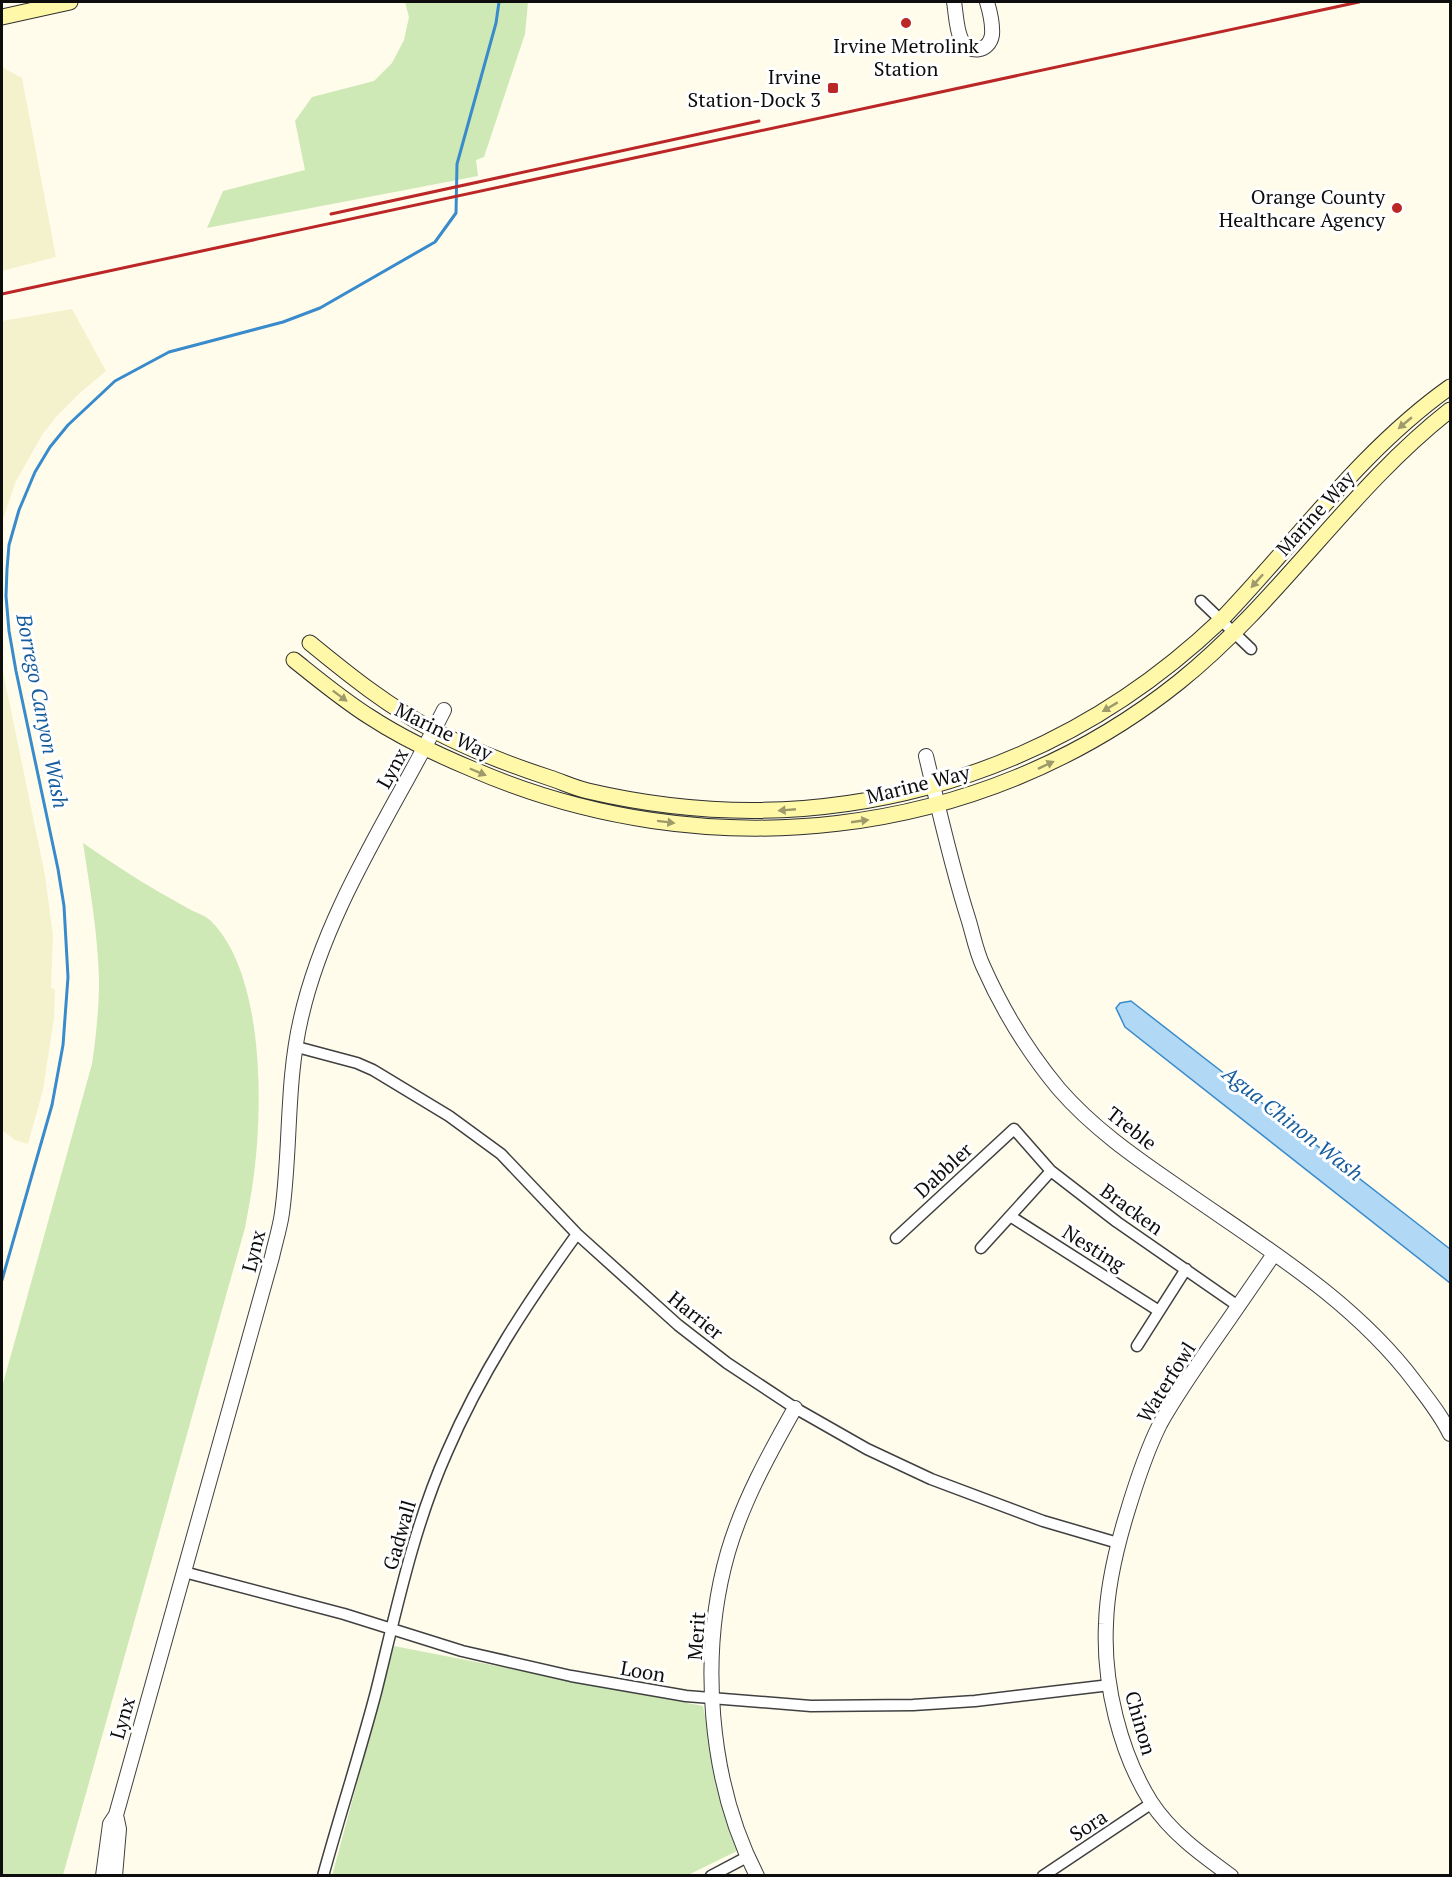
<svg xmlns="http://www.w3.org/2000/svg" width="1452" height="1877" font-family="'PT Serif',serif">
<rect width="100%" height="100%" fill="#fffcec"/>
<!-- farmland -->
<path fill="#f4f2cd" d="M2,67l20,11 34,179 -54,14z
M72,309l34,62 -25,21 -25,25 -14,18 -26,46 -14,41v-201z
M2,667l43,208 8,61 -2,52 4,1 -1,29 -11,72 -15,54 -13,-4 -13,-10z"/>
<!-- green -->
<path fill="#cee9b6" d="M405,2h123l-3,32 -41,123 -8,3 2,16 -271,52 16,-37 82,-21 -10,-49 17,-24 62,-16 18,-18 12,-23 5,-23z
M83,843c25,17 50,34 76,49 11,6 21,12 32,18 6,3 15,6 20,11 53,53 52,183 43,253 -2,18 -6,36 -9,54l-182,647h-61v-488l90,-323c4,-28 7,-55 7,-83 -1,-46 -9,-92 -16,-138z
M394,1646l309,60 16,83 18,62 -49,24 -356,1z"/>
<!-- water -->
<path fill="#b1d9f6" stroke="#398bcc" stroke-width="1.5" d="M1131,1001l319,248v34l-325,-256 -9,-19 4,-5z"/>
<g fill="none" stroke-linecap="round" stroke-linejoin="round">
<!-- stream -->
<path stroke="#398bcc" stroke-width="3" d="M2,1280l50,-175 11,-60 5,-68 -4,-71 -6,-37 -42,-198 -7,-40 -3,-35 1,-27 2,-24 10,-35 16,-38 15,-25 18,-22 47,-44 54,-29 114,-30 37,-14 115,-66 21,-29 1,-49 39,-141 3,-21"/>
<defs>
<path id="minor" d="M1201,601l50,48
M297,1047l60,16 16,7 76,46 52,38 76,80 101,91 49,38 68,45 72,41 64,30 112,42 75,22
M1010,1216l149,95
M896,1238l118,-109 37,42 66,51 121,84
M981,1248l70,-77
M1137,1346l49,-77
M184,1572l160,42 118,37 109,25 115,20 125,10 102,-1 62,-4 135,-16
M323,1876c17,-62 37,-123 53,-184 20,-80 37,-164 71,-240 34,-79 80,-149 130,-218
M711,1876l36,-19
M1043,1876l109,-73"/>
<path id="tertiary" d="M954,2c2,11 2,26 7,37 8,16 28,13 31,-4 1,-12 -2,-23 -5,-33
M926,756c13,54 25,109 42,162 5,16 8,33 15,48 19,43 46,87 76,123 33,38 74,67 115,95 85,60 178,114 241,198 13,17 26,33 35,52
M103,1876l7,-52 6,-9 156,-558c3,-14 8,-29 10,-44 9,-65 4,-131 19,-195 25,-110 93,-208 143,-308
M115,1876l4,-47 -3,-14
M757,1876c-49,-95 -58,-223 -29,-324 15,-51 41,-98 67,-144
M1231,1876c-29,-21 -60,-43 -80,-74 -31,-49 -48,-119 -45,-178 1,-37 10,-75 21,-111 9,-30 19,-61 33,-89 15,-27 32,-51 49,-76 22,-31 43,-62 65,-94"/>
<path id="secondary" d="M2,17l68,-15
M310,643c39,32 79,64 123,87 38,20 77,35 117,48 12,4 25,10 38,13 231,54 461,-7 633,-171 75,-78 140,-170 229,-233
M294,660c25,20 49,40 76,57 32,21 66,37 102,52 232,101 507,73 707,-87 101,-81 170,-193 271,-272"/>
</defs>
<!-- minor casing -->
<use href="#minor" stroke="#404040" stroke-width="13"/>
<!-- tertiary casing -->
<use href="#tertiary" stroke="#404040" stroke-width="16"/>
<!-- secondary casing -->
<use href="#secondary" stroke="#2f2f2f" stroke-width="17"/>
<!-- minor -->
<use href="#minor" stroke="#fff" stroke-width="10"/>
<!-- tertiary -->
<use href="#tertiary" stroke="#fff" stroke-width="14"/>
<!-- secondary -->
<use href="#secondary" stroke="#fef8a8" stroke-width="15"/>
<!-- rail -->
<path stroke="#bb2627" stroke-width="3" d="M331,214l428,-93
M2,294l1357,-292"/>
</g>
<!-- one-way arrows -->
<defs><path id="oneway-solid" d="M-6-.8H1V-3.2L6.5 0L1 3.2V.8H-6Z" transform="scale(1.5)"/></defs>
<g fill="#9e9a6a">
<use href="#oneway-solid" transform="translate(1405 423) rotate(140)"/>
<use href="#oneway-solid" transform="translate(1257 581) rotate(132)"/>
<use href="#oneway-solid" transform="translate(340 696) rotate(37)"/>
<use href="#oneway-solid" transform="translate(1110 707) rotate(149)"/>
<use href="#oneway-solid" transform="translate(1046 765) rotate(-25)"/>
<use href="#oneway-solid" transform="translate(478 772) rotate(23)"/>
<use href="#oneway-solid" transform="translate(787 810) rotate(175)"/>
<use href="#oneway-solid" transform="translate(860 821) rotate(-8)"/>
<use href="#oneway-solid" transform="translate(666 822) rotate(7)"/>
</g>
<!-- markers -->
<g fill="#bb2627" stroke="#fff" stroke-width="2">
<circle cx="906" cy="23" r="6"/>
<rect x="827" y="82" width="12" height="12" rx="3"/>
<circle cx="1397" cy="208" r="6"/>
</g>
<g text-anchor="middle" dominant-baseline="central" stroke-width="6" stroke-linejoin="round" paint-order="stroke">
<!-- poi labels -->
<g font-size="20" fill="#0d0d0d" stroke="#fff" text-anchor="end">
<text x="906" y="45" text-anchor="middle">Irvine Metrolink<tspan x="906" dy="23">Station</tspan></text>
<text x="821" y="76">Irvine<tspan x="821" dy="23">Station-Dock 3</tspan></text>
<text x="1385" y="196">Orange County<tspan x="1385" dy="23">Healthcare Agency</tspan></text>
</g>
<!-- street labels -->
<g font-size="20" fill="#0d0d0d" stroke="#fff">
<text transform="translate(1315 513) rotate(-48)">Marine Way</text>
<text transform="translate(444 731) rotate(26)">Marine Way</text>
<text transform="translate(392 768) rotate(-61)">Lynx</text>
<text transform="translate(918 784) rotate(-14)">Marine Way</text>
<text transform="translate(1132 1128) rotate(38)">Treble</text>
<text transform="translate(943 1170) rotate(-43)">Dabbler</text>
<text transform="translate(1132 1209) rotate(36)">Bracken</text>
<text transform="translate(1094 1248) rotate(32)">Nesting</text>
<text transform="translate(253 1251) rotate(-76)">Lynx</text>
<text transform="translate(696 1315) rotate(39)">Harrier</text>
<text transform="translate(1166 1382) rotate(-58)">Waterfowl</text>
<text transform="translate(399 1535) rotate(-74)">Gadwall</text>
<text transform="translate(696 1636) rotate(-86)">Merit</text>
<text transform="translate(643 1671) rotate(10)">Loon</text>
<text transform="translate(122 1718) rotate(-74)">Lynx</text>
<text transform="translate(1141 1723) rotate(74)">Chinon</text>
<text transform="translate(1088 1825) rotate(-33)">Sora</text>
</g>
<!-- water labels -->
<g font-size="21" font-style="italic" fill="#175d9d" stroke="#fff">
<text transform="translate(43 711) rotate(79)">Borrego Canyon Wash</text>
<text transform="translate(1293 1123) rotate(38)">Agua Chinon Wash</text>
</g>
</g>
<!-- border -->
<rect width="1452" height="1877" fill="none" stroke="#0d0d0d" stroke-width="6"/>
</svg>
